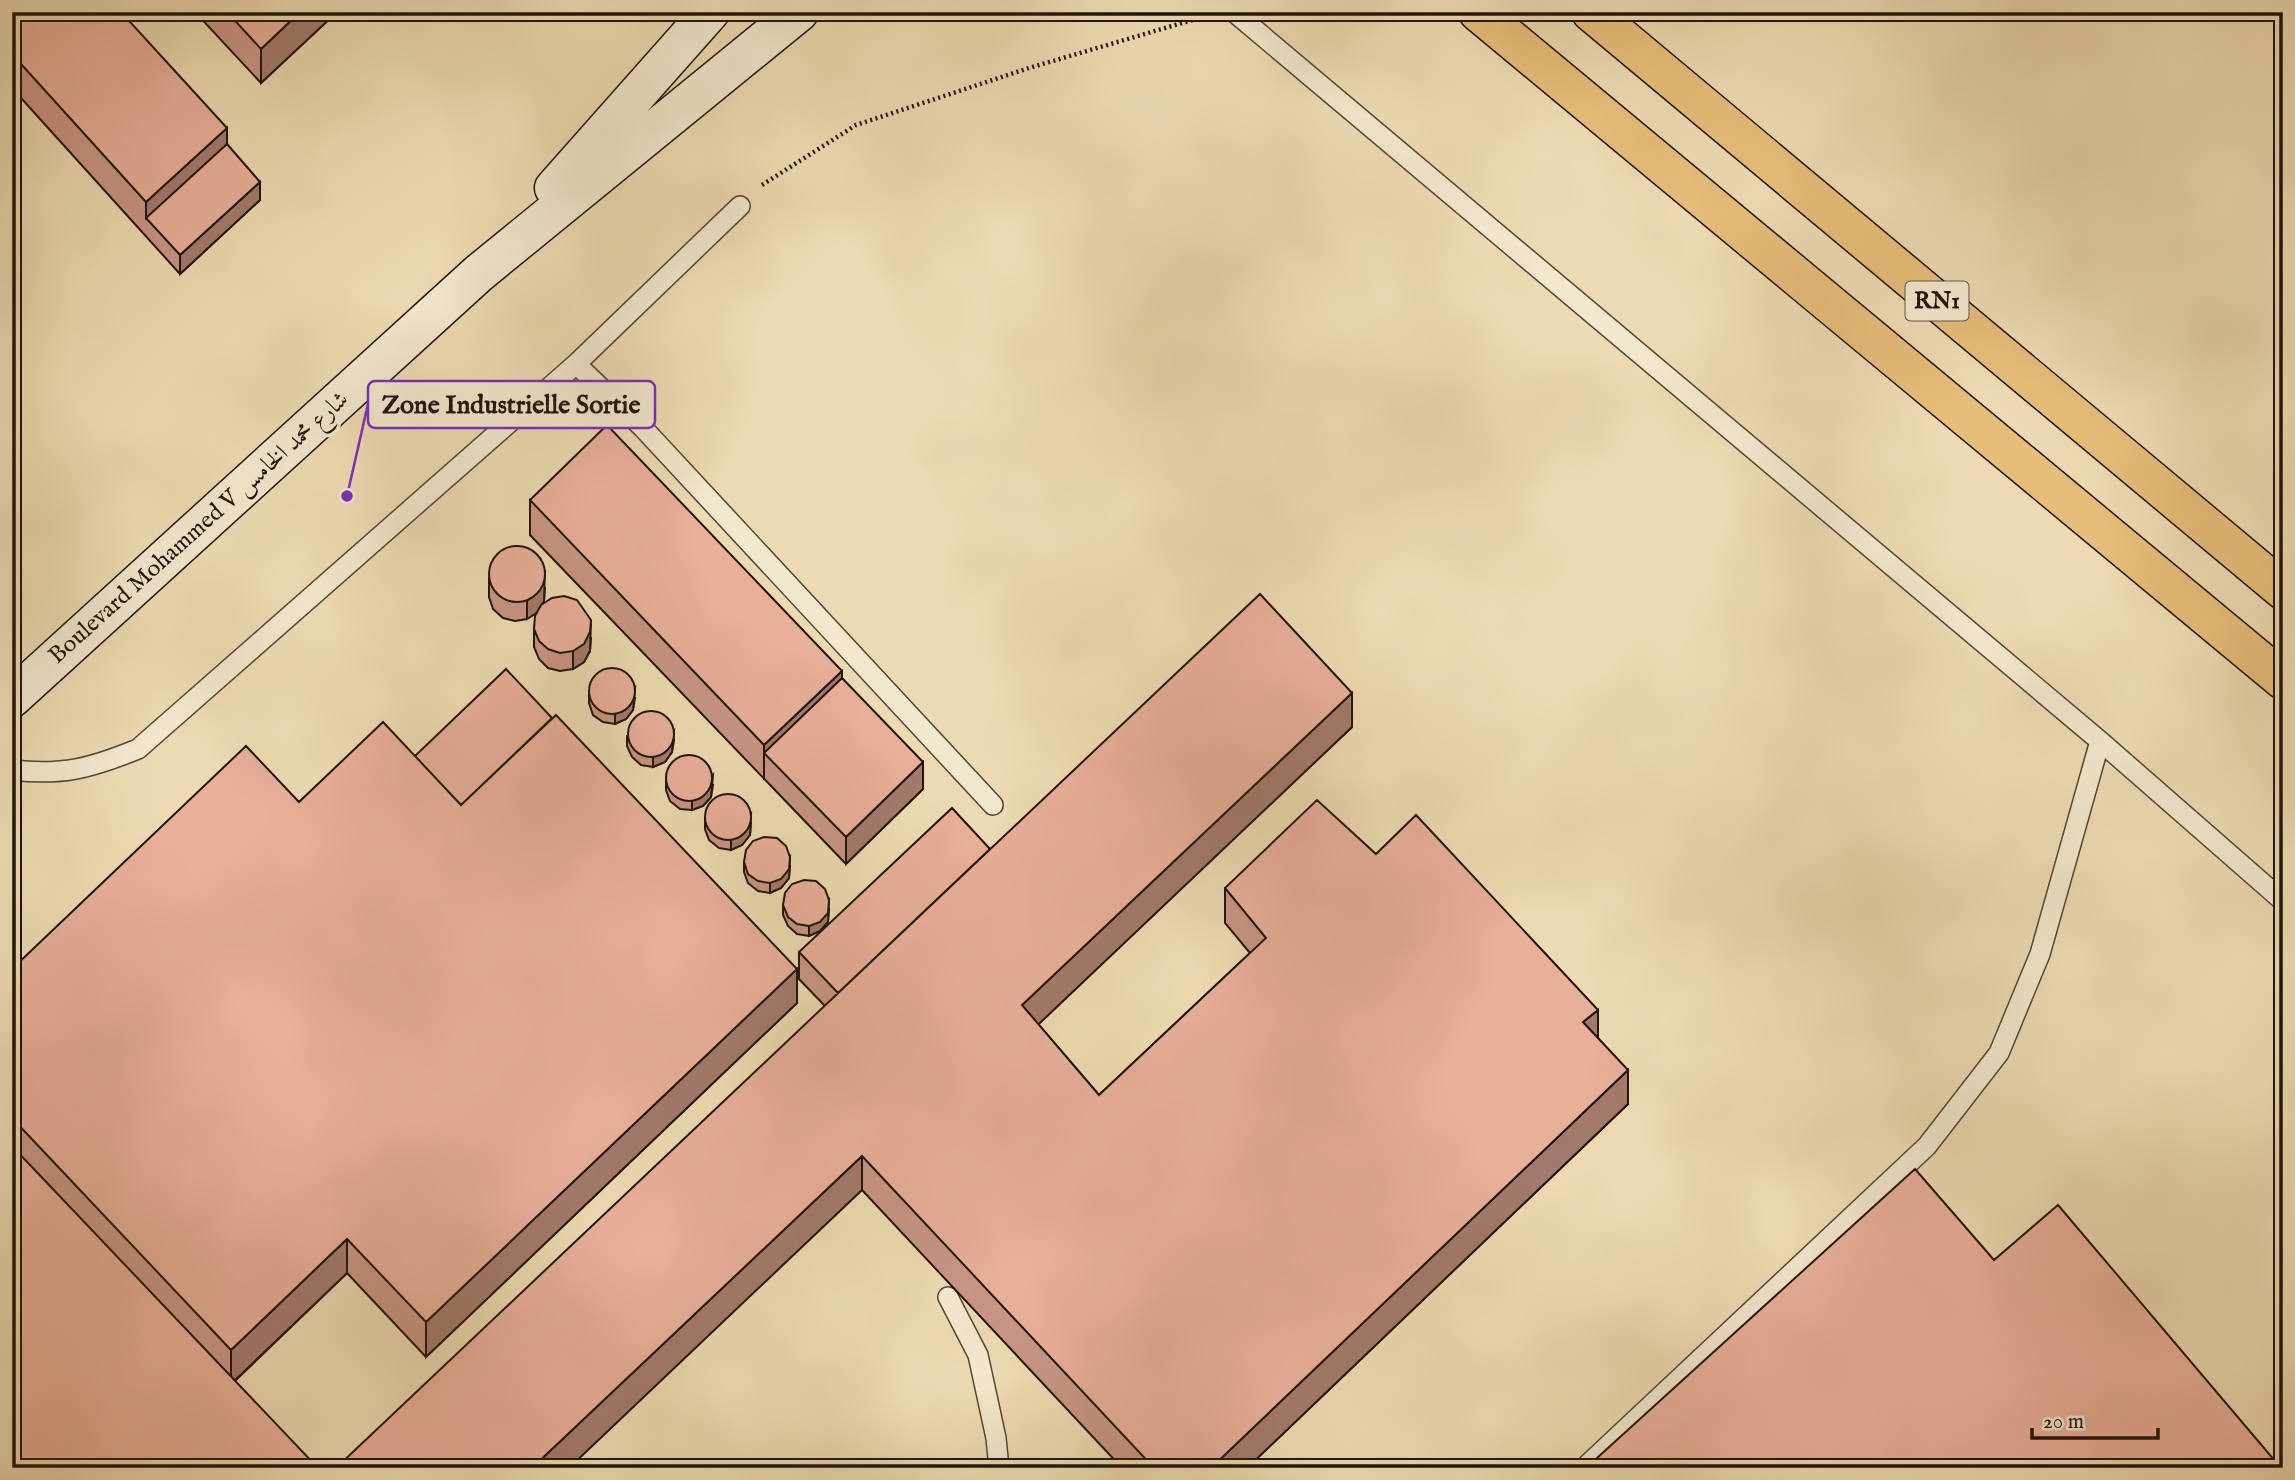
<svg xmlns="http://www.w3.org/2000/svg" width="2295" height="1480" font-family="'IM FELL English',Amiri,serif">
<rect width="100%" height="100%" fill="#eddab2"/>
<filter id="stains"><feTurbulence type="fractalNoise" baseFrequency=".00286" numOctaves="4"/><feColorMatrix values="0 0 0 0 .2 0 0 0 0 .09 0 0 0 0 .02 0 0 0 .5 -.17"/></filter>
<radialGradient id="worn" r=".72"><stop offset=".6" stop-color="#630" stop-opacity="0"/><stop offset="1" stop-color="#630" stop-opacity=".3"/></radialGradient>
<g fill="none" stroke-linecap="round" stroke-linejoin="round">
<defs>
<path id="service" d="M1234,12l866,729 183,160
M576,364l67,64 350,377
M12,770c51,6 79,-2 126,-21l438,-385 164,-158
M948,1297l30,58 18,83 3,30
M1584,1468l343,-322 72,-93 41,-99 60,-213"/>
<path id="secondary" d="M554,188l156,-176
M12,698l467,-425 320,-261"/>
<path id="trunk" d="M1478,12l805,668
M1591,12l692,578"/>
</defs>
<!-- service casing -->
<use href="#service" stroke="#524636" stroke-width="22"/>
<!-- secondary casing -->
<use href="#secondary" stroke="#1f140d" stroke-width="41"/>
<!-- trunk casing -->
<use href="#trunk" stroke="#1f140d" stroke-width="41"/>
<!-- path -->
<path stroke="#1f140d" stroke-width="4.5" stroke-dasharray="2 3.5" stroke-linecap="butt" d="M762,185l94,-60 173,-57 177,-52"/>
<!-- service -->
<use href="#service" stroke="#f3e7cd" stroke-width="19"/>
<!-- secondary -->
<use href="#secondary" stroke="#f3e7cd" stroke-width="38"/>
<!-- trunk -->
<use href="#trunk" stroke="#e6bd79" stroke-width="38"/>
</g>
<!-- wall -->
<path fill="#c89684" stroke="#1f140d" stroke-width="2" d="M12,12l215,132 33,56 -80,74 -168,-186z
M195,12h142l-76,71z
M530,500l312,178 81,111 -77,75 -316,-329z
M489,578l56,10 -1,13 -2,3 49,34 -1,13 -6,11 -11,7 -13,2 -12,-3 -9,-9 -5,-12v-18l3,-17 -10,7 -12,2 -12,-3 -10,-9 -4,-12z
M589,694l46,4 -2,12 -7,9 -11,5 -12,-2 -10,-7 -4,-12z
M1352,727l-314,297 61,71 151,-142 -25,-30v-35l151,-34 222,184 30,66 -381,364h-125l-260,-278 -37,-184 -26,-27v-27l191,-103z
M627,736l47,4 -2,12 -7,10 -12,5 -12,-2 -9,-8 -5,-11z
M415,756l382,247 -371,354 -79,-84 -112,108 -223,87v-499z
M666,781l47,4 -2,12 -8,9 -11,4 -12,-1 -10,-8 -4,-11z
M705,819l46,4 -1,12 -8,10 -11,5 -12,-2 -10,-8 -4,-11z
M744,862l46,4 -1,12 -8,10 -11,5 -12,-2 -10,-8 -4,-11z
M783,905l46,4 -1,13 -8,9 -11,5 -12,-2 -9,-8 -5,-11z"/>
<!-- shaded-wall -->
<path fill="#a27a6b" stroke="#1f140d" stroke-width="2" d="M300,12h37l-76,71v-34z
M227,128v35l-81,55v-16z
M260,182v18l-80,74v-19z
M545,570l-1,31 -6,11 -11,7v-18z
M591,620l-1,31 -6,11 -11,7v-18z
M842,671v34l-78,48v27v-35z
M635,688l-2,22 -7,9 -11,5v-9z
M1352,693v34l-330,313v-35z
M674,731l-2,21 -7,10 -12,5v-10z
M923,762v27l-77,75v-27z
M713,775l-2,22 -8,9 -11,4v-9z
M751,814l-1,21 -8,10 -11,5v-10z
M790,857l-1,21 -8,10 -11,5v-10z
M829,900l-1,22 -8,9 -11,5v-10z
M797,969v34l-371,354v-35z
M1598,1010v34l-15,-22z
M1628,1070v34l-381,364h-36z
M862,1156v34l-293,278h-37z
M347,1239v34l-116,111v-34z"/>
<!-- building -->
<path fill="#e8af99" stroke="#1f140d" stroke-width="2" d="M12,12h109l106,116 -81,74 -134,-148z
M227,12h73l-39,37z
M227,144l33,38 -80,73 -34,-37z
M607,425l235,246 -78,74 -234,-245z
M489 574a28 28 0 1 1 56 0a28 28 0 1 1-56 0Z
M1260,594l92,99 -330,312 77,90 167,-157 -41,-50 92,-88 59,54 40,-39 182,195 -15,12 45,48 -417,398h-57l-292,-312 -330,312h-196z
M564,596l13,4 14,20 -1,12 -6,12 -11,7 -13,2 -12,-4 -9,-8 -5,-12 1,-13 6,-11 11,-7z
M589 691a23 23 0 1 1 46 0a23 23 0 1 1-46 0Z
M506,669l46,49 -91,87 -46,-49z
M842,678l81,84 -77,75 -82,-84z
M628 734a23 23 0 1 1 46 0a23 23 0 1 1-46 0Z
M556,715l241,254 -371,353 -79,-83 -116,111 -219,-232v-149l234,-223 53,56 84,-80 78,83z
M666 778a23 23 0 1 1 46 0a23 23 0 1 1-46 0Z
M705 817a23 23 0 1 1 46 0a23 23 0 1 1-46 0Z
M952,808l38,41 -152,144 -39,-41z
M764,837l13,1 9,8 4,11 -1,12 -8,10 -11,4 -12,-2 -10,-7 -4,-12 2,-12 7,-9z
M804,880l12,1 9,8 4,11 -1,13 -8,9 -11,4 -12,-2 -9,-7 -5,-12 2,-12 7,-9z
M12,1146l306,322h-306z
M1915,1169l79,91 64,-55 223,263h-695z"/>
<g text-anchor="middle" dominant-baseline="central" stroke-width="7" stroke-linejoin="round" paint-order="stroke">
<!-- shield labels -->
<rect fill="#f3e7cd" stroke="#5f5347" stroke-width="2" x="1905.5" y="281.5" width="63" height="39" rx="5"/>
<g font-size="23" font-weight="bold" fill="#1f140d">
<text x="1937" y="301">RN1</text>
</g>
<!-- street labels -->
<g font-size="24" fill="#1f140d" stroke="#f3e7cd">
<text transform="translate(199 528) rotate(-42)">Boulevard Mohammed V شارع محمد الخامس</text>
</g>
</g>
<!-- callouts -->
<path fill="none" stroke="#7b2cbf" stroke-width="2.5" d="M347 496L368 404"/>
<circle fill="#7b2cbf" stroke="#f3e7cd" stroke-width="2.5" cx="347" cy="496" r="7"/>
<rect fill="#f3e7cd" stroke="#7b2cbf" stroke-width="2.5" x="368" y="381" width="287" height="47" rx="7"/>
<g font-size="26" text-anchor="middle" font-weight="bold" fill="#1f140d">
<text x="511" y="413">Zone Industrielle Sortie</text>
</g>
<!-- margin -->
<rect width="2295" height="1480" fill="none" stroke="#eddab2" stroke-width="42"/>
<rect x="14" y="14" width="2267" height="1452" fill="none" stroke="#1f140d" stroke-width="3.5"/>
<rect x="21" y="21" width="2253" height="1438" fill="none" stroke="#1f140d" stroke-width="2"/>
<!-- scale -->
<path d="M2032 1428v10h126v-10" fill="none" stroke="#1f140d" stroke-width="3.5"/>
<text x="2043" y="1428" font-size="21" fill="#1f140d" stroke="#f3e7cd" stroke-width="5" paint-order="stroke">20 m</text>
<rect width="100%" height="100%" filter="url(#stains)"/>
<rect width="100%" height="100%" fill="url(#worn)"/>
</svg>
